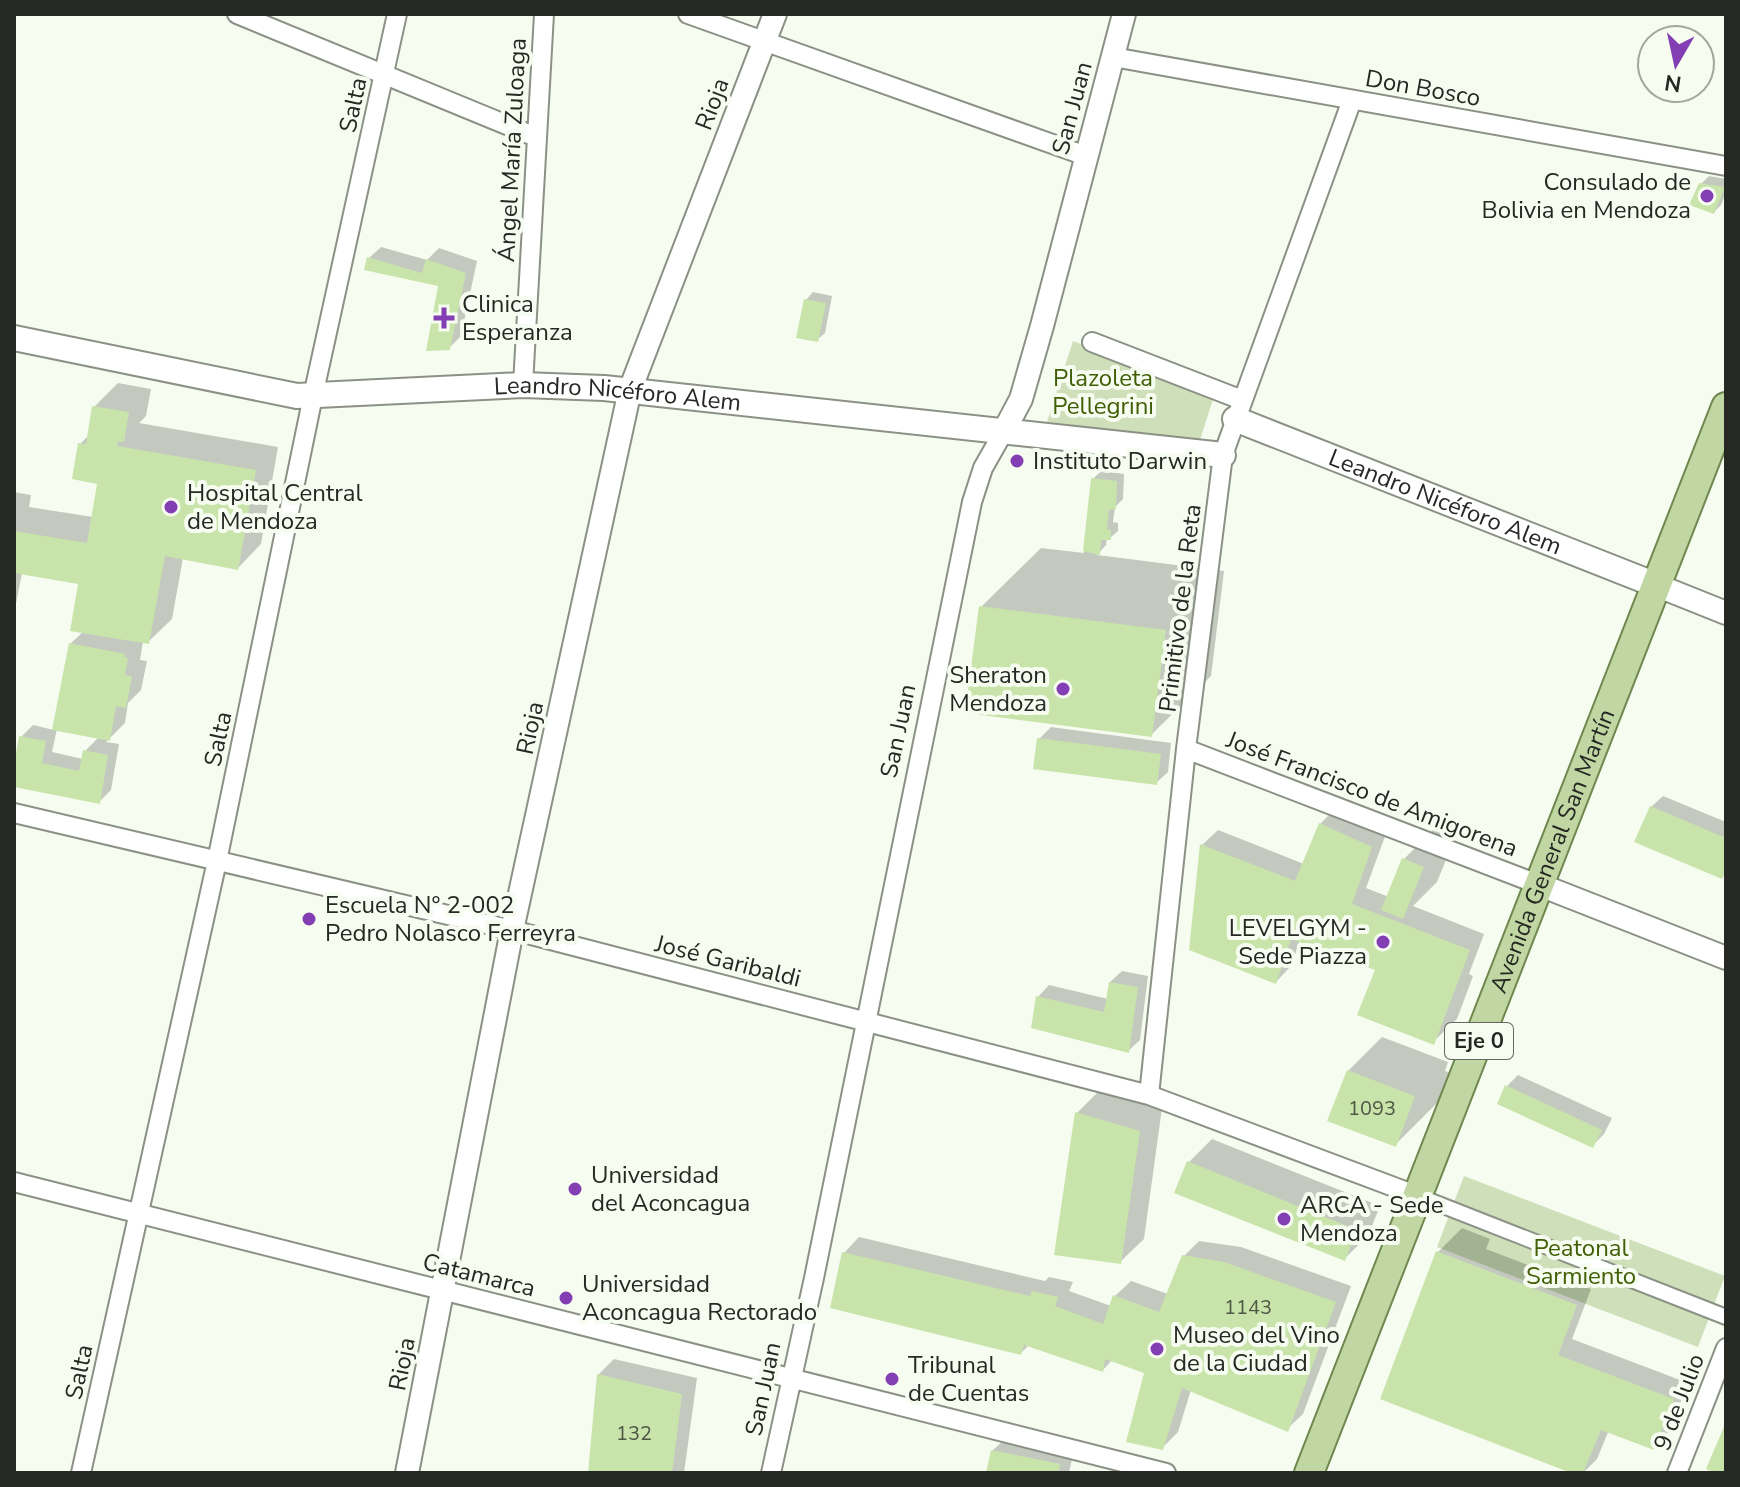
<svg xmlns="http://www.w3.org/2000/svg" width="1740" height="1487" font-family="'Nunito Sans',sans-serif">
<rect width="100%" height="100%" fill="#f6fcf0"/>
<!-- green -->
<path fill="#cedfba" d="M1073,341l141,55 -14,44 -153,-18z
M1464,1176l261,100 -27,71 -261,-100z"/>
<!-- shadow -->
<path fill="#0003" fill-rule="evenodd" d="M1709,176l17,3v13l-5,13 -7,7 -13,-28z
M381,247l46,13 12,-12 38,13 -16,75 -12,12 -9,-64 -71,-26z
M813,292l19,4 -7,37 -8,7 -11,-40z
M118,383l33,6 -5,27 -7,7 139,24 -17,97 -23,24 -55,-10 -11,61 -24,23 -5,-1 -3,19 7,1 -6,29 -13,13 -3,20 -19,19 13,2 -8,46 -12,12 -85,-17 7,-48 12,-12 21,5 16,-86 14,-13 -4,-49 -58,-9 -8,41v-122l17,3 -2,12 64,10 6,-35 -19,-38 9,-9 5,-28zM57,729l42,8 -14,14 -2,8 -31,-7z
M1101,471l23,3 -1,25 -8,8 -2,15 5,1v8l-8,7h-3l-1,7 -9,10 127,16 -13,105 -60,59 -170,-128 60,-59 43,5 9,-74z
M1051,727l120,16 -3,29 -12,11 -117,-44z
M1663,796l63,26v51l-4,4 -71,-70z
M1336,808l51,23 -21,57 23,9 15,-38 34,-34 19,8 -20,49 -24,24 71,28 -15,40 4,2 -16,43 -24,23 -56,-73 -77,-29 -9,26 -15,16 -74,-137 16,-15 86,34 16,-40z
M1122,971l26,5 -8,64 -12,11 -90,-54 11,-12 59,14 2,-17z
M1382,1037l66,25 -3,9 6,2 -10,26 -46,46 -47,-74z
M1518,1075l94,43 -8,16 -12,12 -85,-60z
M1100,1090l62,18 -18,131 -24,23 -43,-149z
M1212,1139l168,67 -12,30 -24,23 -155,-97z
M1462,1228l28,11 -4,10 105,40 -19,50 116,44 -19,49 -15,15 -45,-17 -12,29 -14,14h-7l-138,-221z
M859,1237l186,44 4,-4 24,5 -4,9 42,15 4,-10 16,-15 37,13 15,-37 16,-16 42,6 110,39 -48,128 -16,15 -96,-39 -13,42 -16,16 -15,-76 -35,-12 -9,10 -74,-25 -8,8 -177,-100z
M614,1359l83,19 -13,95h-94l8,-98z
M1008,1436l66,13 -5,24h-81l4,-22z"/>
<!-- building -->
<path fill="#c9e4aa" d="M1699,183l26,4 -11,27 -25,-9z
M367,257l55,16 4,-14 40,14 -16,77 -24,1 12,-65 -74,-16z
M804,299l22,4 -8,39 -22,-4z
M92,406l37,6 -5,30 -6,-1 -1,5 139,24 -18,100 -73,-14 -16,88 -79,-13 8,-47 -64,-11v-42l73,12 10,-59 -25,-5 6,-36 8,1z
M1091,478l26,3 -1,28 -7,1 -2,19 4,1v10h-10l-1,15 -17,-4z
M979,606l187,24 -14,107 -187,-24z
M69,643l56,11v3l3,1 -3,17 7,1 -6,32 -10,-2 -6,35 -58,-11z
M19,736l27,5 -4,22 37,8 4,-21 25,5 -8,49 -86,-17v-22z
M1037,738l124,16 -4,31 -124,-16z
M1650,806l76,32v32l-4,9 -88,-37z
M1319,823l53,24 -20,57 118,46 -36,95 -77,-30 18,-45 -84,-31 -15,45 -87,-34 11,-106 95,37z
M1402,858l22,9 -21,52 -22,-9z
M1109,982l29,5 -9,66 -98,-25 5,-32 68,16z
M1347,1070l68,26 -19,51 -69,-26z
M1505,1085l97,45 -9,18 -96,-44z
M1075,1112l65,19 -19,133 -67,-9z
M1187,1161l170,69 -12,31 -171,-68z
M1436,1251l141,54 -19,50 116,44 -20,51 -53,-20 -18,43h-12l-191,-74z
M842,1252l188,44 2,-5 26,6 -3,9 48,18 10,-29 46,17 23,-57 42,7 112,40 -48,130 -106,-44 -19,62 -37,-8 18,-69 -39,-14 -2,13 -79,-27 -3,10 -191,-47z
M597,1374l85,20 -10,79h-84z
M1726,1422v51h-11l-9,-4z
M991,1450l69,14 -2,9h-72z"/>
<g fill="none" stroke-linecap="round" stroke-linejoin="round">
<defs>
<path id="pedestrian" d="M1418,1196l308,121"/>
<path id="minor" d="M237,14l299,123
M688,14l398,142
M1113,57l613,109
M1092,342l150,58
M523,385l21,-371
M1186,749l354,136
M14,813l498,117 637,165 269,101
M1149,1095l37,-346 37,-294 129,-355
M14,1182l1152,291
M81,1473l136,-612 96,-465 84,-382
M771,1473l43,-195 158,-776 11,-34 21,-37
M1677,1473l49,-125"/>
<path id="tertiary" d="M1004,431l17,-32 21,-73 82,-312
M1656,585l70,28
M1540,885l186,73
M407,1473l105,-543 118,-540 145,-376"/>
<g id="secondary">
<path id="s1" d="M14,338l283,58 226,-11 81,3 619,67"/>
<path id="s2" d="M1235,419l421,166"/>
</g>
<g id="primary">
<path id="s3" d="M1309,1473l417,-1066"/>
</g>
</defs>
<!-- pedestrian casing -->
<use href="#pedestrian" stroke="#8b9185" stroke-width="18"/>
<!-- minor casing -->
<use href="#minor" stroke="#8b9185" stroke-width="22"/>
<!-- tertiary casing -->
<use href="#tertiary" stroke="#8b9185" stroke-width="26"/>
<!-- secondary casing -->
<use href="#secondary" stroke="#8b9185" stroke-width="28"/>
<!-- primary casing -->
<use href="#primary" stroke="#6f884f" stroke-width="32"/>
<!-- pedestrian -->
<use href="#pedestrian" stroke="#fff" stroke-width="14"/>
<!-- minor -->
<use href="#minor" stroke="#fff" stroke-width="18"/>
<!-- tertiary -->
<use href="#tertiary" stroke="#fff" stroke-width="22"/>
<!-- secondary -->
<use href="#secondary" stroke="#fff" stroke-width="24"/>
<!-- primary -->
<use href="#primary" stroke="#c1d7a3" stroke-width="28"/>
</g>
<!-- markers -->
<g fill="#823eb2" stroke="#f6fcf0" stroke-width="3">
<circle cx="1707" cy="196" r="8"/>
<path d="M440 306h8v8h8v8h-8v8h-8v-8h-8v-8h8z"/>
<circle cx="1017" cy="461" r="8"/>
<circle cx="171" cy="507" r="8"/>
<circle cx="1063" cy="689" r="8"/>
<circle cx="309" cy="919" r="8"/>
<circle cx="1383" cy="942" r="8"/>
<circle cx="575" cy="1189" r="8"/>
<circle cx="1284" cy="1219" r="8"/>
<circle cx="566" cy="1298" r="8"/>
<circle cx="1157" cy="1349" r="8"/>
<circle cx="892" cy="1379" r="8"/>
</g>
<g text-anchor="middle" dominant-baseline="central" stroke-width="8" stroke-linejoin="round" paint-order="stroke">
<!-- number labels -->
<g font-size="20" fill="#4e5745">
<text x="1372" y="1108">1093</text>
<text x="1248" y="1307">1143</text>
<text x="634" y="1433">132</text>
</g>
<!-- shield labels -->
<rect fill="#f6fcf0" stroke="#646860" stroke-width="2" x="1445" y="1023" width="68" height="36" rx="6"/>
<g font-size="22" font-weight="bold" fill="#252823">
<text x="1479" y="1041">Eje 0</text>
</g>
<!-- street labels -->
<g font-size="24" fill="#252823" stroke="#f6fcf0">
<text transform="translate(1423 88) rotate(10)">Don Bosco</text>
<text transform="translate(712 104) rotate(-69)">Rioja</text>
<text transform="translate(353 105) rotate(-78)">Salta</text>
<text transform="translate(1072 108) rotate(-75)">San Juan</text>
<text transform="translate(512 150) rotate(-87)">Ángel María Zuloaga</text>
<text stroke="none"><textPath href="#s1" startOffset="610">Leandro Nicéforo Alem</textPath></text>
<text stroke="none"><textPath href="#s2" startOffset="226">Leandro Nicéforo Alem</textPath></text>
<text transform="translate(1180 608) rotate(-83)">Primitivo de la Reta</text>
<text transform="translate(530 728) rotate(-78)">Rioja</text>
<text transform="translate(898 731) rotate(-78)">San Juan</text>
<text transform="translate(218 739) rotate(-78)">Salta</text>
<text transform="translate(1372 794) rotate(21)">José Francisco de Amigorena</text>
<text stroke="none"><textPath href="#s3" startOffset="668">Avenida General San Martín</textPath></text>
<text transform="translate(728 961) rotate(14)">José Garibaldi</text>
<text transform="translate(479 1275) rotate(14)">Catamarca</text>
<text transform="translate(402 1364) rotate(-79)">Rioja</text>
<text transform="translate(79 1372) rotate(-78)">Salta</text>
<text transform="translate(763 1389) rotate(-78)">San Juan</text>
<text transform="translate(1679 1402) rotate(-69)">9 de Julio</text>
</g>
<!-- poi labels -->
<g font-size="24" fill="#252823" stroke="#f6fcf0" text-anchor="start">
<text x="1691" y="182" text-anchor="end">Consulado de<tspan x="1691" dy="28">Bolivia en Mendoza</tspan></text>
<text x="462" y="304">Clinica<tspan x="462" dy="28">Esperanza</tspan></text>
<text x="1033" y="461">Instituto Darwin</text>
<text x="187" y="493">Hospital Central<tspan x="187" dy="28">de Mendoza</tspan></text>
<text x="1047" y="675" text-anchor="end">Sheraton<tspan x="1047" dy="28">Mendoza</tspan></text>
<text x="325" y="905">Escuela N° 2-002<tspan x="325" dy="28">Pedro Nolasco Ferreyra</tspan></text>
<text x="1367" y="928" text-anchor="end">LEVELGYM -<tspan x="1367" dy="28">Sede Piazza</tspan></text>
<text x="591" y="1175">Universidad<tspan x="591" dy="28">del Aconcagua</tspan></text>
<text x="1300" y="1205">ARCA - Sede<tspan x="1300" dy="28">Mendoza</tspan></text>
<text x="582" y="1284">Universidad<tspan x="582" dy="28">Aconcagua Rectorado</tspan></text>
<text x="1173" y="1335">Museo del Vino<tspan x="1173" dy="28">de la Ciudad</tspan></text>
<text x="908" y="1365">Tribunal<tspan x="908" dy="28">de Cuentas</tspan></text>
</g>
<!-- park labels -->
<g font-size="24" fill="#405e05" stroke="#f6fcf0">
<text x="1103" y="378">Plazoleta<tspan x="1103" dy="28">Pellegrini</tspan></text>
<text x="1581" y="1248">Peatonal<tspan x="1581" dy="28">Sarmiento</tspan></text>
</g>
</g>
<!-- border -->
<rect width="1740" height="1487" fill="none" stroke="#252823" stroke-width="32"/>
<!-- north arrow -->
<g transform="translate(1676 64) rotate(189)"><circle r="38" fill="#f6fcf0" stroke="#a2a79e" stroke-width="2"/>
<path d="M0-6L14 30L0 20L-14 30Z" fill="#823eb2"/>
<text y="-12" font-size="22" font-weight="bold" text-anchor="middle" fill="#252823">N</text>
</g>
</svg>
